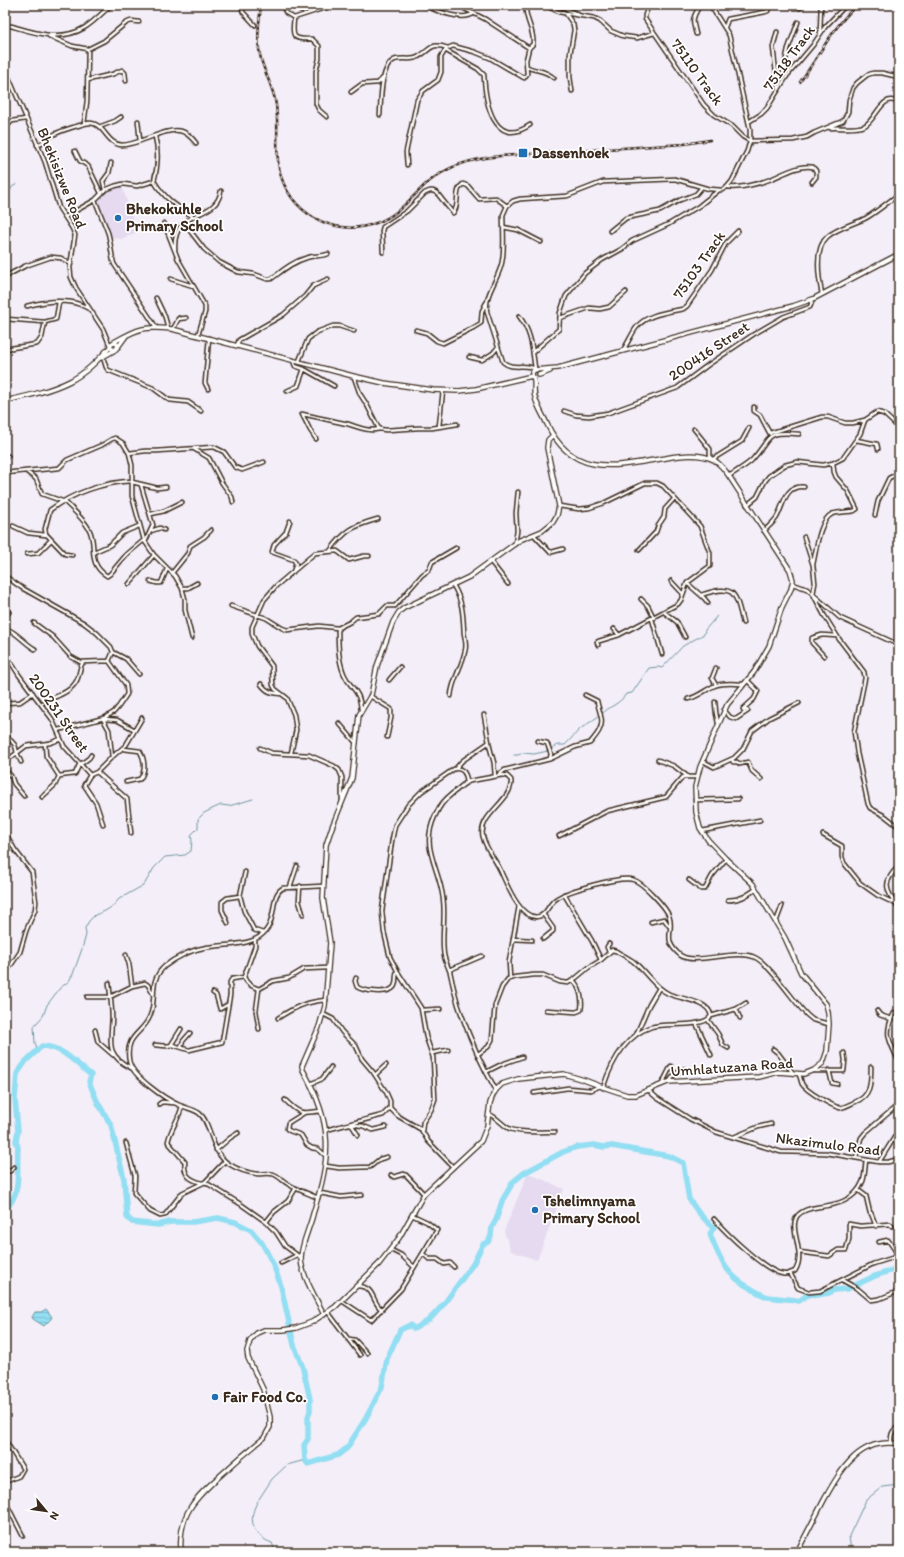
<svg xmlns="http://www.w3.org/2000/svg" width="904" height="1557" font-family="Itim,sans-serif">
<defs>
<pattern id="water-rules" width="6" height="5" patternUnits="userSpaceOnUse"><rect width="6" height="5" fill="#92def2"/><path d="M0 2.5h6" fill="none" stroke="#7fbfcf"/></pattern>
</defs>
<rect width="100%" height="100%" fill="#f3eef8"/>
<filter id="ink" filterUnits="userSpaceOnUse"><feTurbulence type="fractalNoise" baseFrequency=".025" numOctaves="2"/><feDisplacementMap in="SourceGraphic" scale="8" xChannelSelector="R" yChannelSelector="G"/><feConvolveMatrix kernelMatrix="1 2 1 2 8 2 1 2 1" color-interpolation-filters="sRGB"/></filter>
<g filter="url(#ink)">
<!-- built -->
<path fill="#e5daef" d="M122,186l15,46 -16,7 -10,-2 -14,-34 7,-11z
M528,1173l36,16 -27,71 -26,-9 -7,-20z"/>
<!-- water -->
<path fill="url(#water-rules)" stroke="#6f969d" d="M46,1309l6,8 -2,3 -6,6 -11,-7 -1,-2 3,-5h6z"/>
<g fill="none" stroke-linecap="round" stroke-linejoin="round">
<!-- stream -->
<path stroke="#6f969d" stroke-width="1" d="M5,200l7,-13 5,-3
M713,622l1,-2
M602,714c7,-8 17,-9 24,-20l6,-1 17,-25 9,-1 4,1 21,-22 21,-12 1,-4 12,-14 -1,1
M550,749l8,-4h7l15,-16 19,-13
M514,755h4l5,-2 11,1 14,-3
M38,1050l-3,-7 -1,-17 9,-10 4,-11 13,-17 9,-7 4,-7 9,-25 4,-14 -1,-7 4,-7 6,-6 10,-4 8,-5 6,-7 25,-14 10,-17 11,-11 20,-2 6,-4 1,-10 -1,-6 7,-7v-9l6,-6 10,-5 7,-3 8,1 24,-7
M259,1499l13,-20 15,-14 18,-5
M258,1501c-11,17 -6,35 14,42l2,5 6,4
M851,1552l-2,-16 17,-36 16,-13 17,-2"/>
<!-- river -->
<path stroke="#92def2" stroke-width="5.5" d="M5,1209c18,-15 11,-41 13,-62l-2,-6 2,-10 -3,-32 2,-25 9,-13 16,-15c20,0 34,18 49,29l-2,7 9,21 13,22 13,54 3,38 5,5 26,3 12,-3h23l25,-4 17,4 16,8 11,13 11,21 8,22 13,59 9,23 7,31v12l-2,6v22l-4,6 1,15 3,4 30,-9 9,-7 19,-30 16,-31 5,-28 13,-29 10,-5 4,4 15,-9 14,-15 30,-41 10,-20 5,-2 3,-6 1,-9 4,-7 6,-19 11,-19 11,-9 39,-21 14,-5 17,-2 10,2 8,-1 57,10 14,7 6,36 9,13 13,14 3,1 -4,7c10,25 16,42 42,55 5,3 11,7 17,8 10,2 20,1 30,4l7,-5 5,-2 6,1 12,-2 5,-3 13,-1 28,-13 24,-8"/>
<defs>
<path id="street" d="M241,5l2,7 12,13
M282,5l4,8 8,5 40,-13
M425,5c11,6 38,17 49,8
M457,5l28,14 44,29 4,-4c2,-14 -9,-25 -7,-39
M545,5l14,7 35,6 6,3 11,10 12,5 14,2 17,-5
M559,5l22,11
M649,5l-4,10v4l59,86 10,10 18,11 11,11 7,4 43,-1 14,-3 7,-4 29,-12 5,-9 1,-12 4,-12 4,-5 10,-8 6,-2h9l17,4
M799,5l1,3
M566,14l7,10 1,6 -4,24v23l2,14
M294,18c-2,19 -2,22 18,21l7,7v13l-3,12v33l3,6 8,7
M5,26h6c24,7 49,16 73,2 10,-6 18,-15 27,-23
M725,27l3,-8 37,-7 3,-1 1,-6
M777,32l-4,15 5,42
M820,33l1,-28
M696,34c-4,-15 -4,-15 4,-29
M49,36l23,10 16,3 16,-8 22,-18 5,-2 8,1
M445,50l33,19 6,6c1,25 9,75 46,50
M527,67c11,5 17,2 27,11
M5,72l4,6 36,84 14,46 13,20 3,7 -5,32 1,10 5,11 27,41 7,17
M88,80l25,-6 9,-4 3,3 1,8
M777,82l6,-9 5,-24 10,-27
M351,92l11,-8 16,-1 5,-5
M380,115c1,-14 0,-48 14,-55 8,-3 18,1 24,-3 14,-8 12,-15 30,-9
M138,121l2,20
M750,121l11,-7 6,-6 20,-32 26,-31 12,-18 21,-22
M84,124l3,-23 1,-52
M99,127l16,-6 6,-4
M5,128l7,-7 14,-2
M830,128c11,-1 23,2 34,-2 12,-5 18,-35 35,-23
M155,136c4,16 3,30 -1,45 10,17 22,25 38,35
M37,145c7,-2 11,-8 18,-11 5,-3 30,-11 35,-11 14,0 17,22 32,22 17,0 44,-18 59,-14 7,2 11,7 15,12
M75,151l5,10 8,5 13,27
M407,165l-1,-13 11,-52 6,-9 15,-11 3,-8v-15l5,-8 7,-3 22,6 15,6 34,20 3,-4 -1,-14 3,-12
M728,187c11,2 33,-4 43,-8 12,-5 29,-15 42,-12l3,4v6l-4,5
M105,190l-2,-9 6,-8 2,-10
M95,200c4,11 9,22 13,33 3,10 3,21 6,31l42,63
M65,217l30,-17 10,-10 10,-4 8,-2 14,2 17,-5
M164,223l14,36 27,47v6l-7,23
M184,223l20,26 15,13 19,10 16,2 13,5h4c11,-8 21,-17 35,-21 7,-3 14,-1 22,-4
M503,227l15,3 23,12
M610,231l16,-13 34,-7 20,-11 16,-6 6,-7
M175,250c-3,-43 41,-28 46,-59
M383,252l-1,-21 1,-4 24,-16 18,-18 5,-2h3l4,2 11,14 5,6c8,-8 0,-22 10,-29l5,2 11,13 17,-1 11,8
M5,278l5,-4 15,-8 26,-9 10,1 10,6
M171,279l22,7
M822,294c-3,-14 -8,-45 5,-57 10,-9 27,-13 39,-19 12,-7 22,-16 33,-24
M156,298l9,19 3,11
M27,306c14,-4 30,-6 44,-4 6,1 13,4 18,7
M519,316c13,17 13,32 16,52
M560,318l29,-10 11,1 9,-2 17,-15
M5,319l40,3
M178,319l8,-1
M173,329l6,-11
M416,330l11,3 10,8 6,2 30,-15 8,-5 1,-12 4,-8
M237,345l2,-5 44,-25 22,-19 8,-10 15,-7
M5,349l32,-5 5,-7 3,-15 11,-3 3,-17
M623,350c5,-7 8,-15 13,-22 10,-14 32,-16 47,-19l4,-3 25,-36 14,-27 12,-12
M533,352l26,-23 1,-16 6,-17 19,-23 17,-13 20,-11 10,-8 37,-17 30,-18 20,-16
M103,357l3,10 2,3 45,18 16,12 19,2 13,9
M469,357l13,3 11,-7 5,-6
M293,360l2,6 9,3 30,17
M299,361l9,-22 9,-7 16,-6h6l15,5
M536,370c-9,-8 -23,1 -33,-8l-16,-50c-3,-18 12,-33 15,-50 3,-15 1,-31 1,-47l4,-9 6,-5 7,-2 47,-3 36,-14 72,-3 34,10 13,1 5,-3 5,-6 15,-30 3,-10v-12l-21,-94 -19,-30
M354,377l6,17 7,11 12,24 7,1 32,-2h14l25,-4
M208,389l-3,-6 4,-45
M287,391l11,-5 6,-17
M754,407v4l6,4 10,19
M564,411l12,4 13,1 19,-3 69,-25 31,-23 46,-31 29,-17 27,-10 3,-8
M439,426l4,-35
M694,429l16,20v9
M770,433l52,-16h6l17,6h8l12,-3 12,-8 7,2 15,14
M316,439l-6,-9 -8,-16c15,3 31,7 46,10 10,3 20,8 31,5
M856,440l21,4 1,5
M194,449l15,9 13,25 10,14 1,5
M129,453l16,-2h12l57,-4 10,5 11,15 7,3 22,-8
M5,457l3,-1
M713,459l29,-18 7,-13
M27,472l9,7 6,15 20,7
M5,473l54,-5 8,-8 35,-15 10,-6 3,-1 8,5 6,10 3,12v31l12,44 10,15 21,21 7,12 3,11v11l7,28
M729,476c7,-5 17,-10 23,-16 21,-23 11,-29 47,-26
M132,482l25,6 9,-1
M141,485l12,40 -8,17
M64,501c8,8 19,17 25,28 9,17 -3,34 18,47l3,-2 16,-19 18,-15
M747,505l10,-8 8,-16 4,-5 16,-11 12,-3 26,3 10,-2 10,-5 17,-24 5,-14
M559,506l20,3 10,-1 15,-5 41,-20h12l6,3 37,40 10,27v13l-23,17 -6,17 -3,4 -59,31 -20,6 -2,1 1,3
M151,514l13,-3 18,-9
M875,515l3,-14 11,-23 10,-5
M290,521l-4,11 -12,13 -2,7 22,8 2,4 -3,8
M13,526l15,7 18,2
M151,531l9,-3 4,2
M764,531c5,-5 10,-9 13,-14 7,-13 8,-32 27,-30
M534,535l15,16 3,1 11,-3
M804,537l9,28 2,18 -2,11 11,21 15,24 25,33 1,6 -11,54 3,21 11,51 2,4 15,8 14,11
M515,544l2,-13 -1,-18 2,-21
M639,550l17,-18 2,-6 6,-9 1,-8 9,-10
M330,551c15,-21 23,-25 48,-32
M94,552l16,-7 12,-12 17,-7
M27,554l11,-1 13,-13
M72,555l-7,-1 -19,-20 -1,-5 5,-19c22,-17 55,-28 82,-29
M491,562l17,22
M813,564c3,-12 6,-44 19,-50 7,-2 15,-2 22,-3l3,-2 -9,-18 -12,-14 -2,-5 -1,-9
M172,573l16,-20 2,-7 14,-9 7,-7
M5,576l17,12 62,35 13,10 14,14 2,5 13,7 13,15
M150,581l7,2h4l6,-14
M671,581l12,13
M687,583l17,15 4,5
M129,584l25,-29
M793,584l14,5 33,29 59,27
M182,588h6l9,-5
M701,595c34,-11 34,-4 42,28
M641,599l7,7 6,12
M231,606l35,12 16,10 5,2 32,-4 19,2 12,-6 6,-5 23,-3 8,-8h8
M395,606l27,-31 7,-5 3,-8 24,-14
M664,612l13,10 8,15
M5,617l4,-5
M652,619l10,35
M34,623l19,14 18,20 11,6
M5,628c12,4 19,15 30,21
M338,628c0,15 0,32 6,46 7,16 16,15 17,36
M614,629l5,6
M5,653l14,22 33,44 12,27 26,29 7,-3 30,27 4,34
M824,656l-12,-13v-5l10,-3 15,1
M109,661l4,-9
M389,680l11,-13
M261,684c6,8 10,9 21,10
M716,685l-4,-7 4,-10
M370,696l21,13v9l-4,19
M451,696c1,-16 11,-29 14,-45 2,-6 0,-12 -1,-18 -1,-19 -1,-31 -11,-48
M688,699c10,-2 17,-9 26,-13 10,-4 20,-2 29,-2
M715,702l1,11 2,10
M5,703l15,-1 13,-9
M41,704c13,-8 29,-10 36,-24 3,-6 2,-12 6,-18l26,-1
M724,710l6,7 6,2 12,-8 -3,-2 -1,2 -1,-2 11,-10 4,-8 -11,-11
M484,715l6,33 4,15 1,13
M103,719l6,11 3,27
M105,719l12,1 18,10
M339,723l17,20
M58,730l46,-12 10,-6 5,-6 8,-12 -1,-9 -17,-24
M5,734l10,11 2,8 4,9
M538,741l9,2 4,11 -1,4
M45,744l1,12 13,20 16,-2 5,-11
M260,748l12,5 37,2 25,11 5,4 3,7v24
M124,749l16,2c5,9 6,20 0,28l-14,3
M291,753l5,-23 -2,-15 -7,-17 -12,-9 -2,-4 -1,-19 -15,-20 -5,-12v-7l12,-27 12,-14 39,-33 22,-2 12,9 15,-4h5
M732,759l1,3h4l3,2 8,-2 4,9 9,8
M658,760l16,6 13,10
M703,761l11,6 20,-9 9,-9 9,-18 17,-13 30,-15
M5,762l21,-16 24,-3 11,-4
M81,764l8,-6 2,-3
M5,765l2,7 4,4 3,8 10,12
M456,768l6,-7 26,-18
M97,772l15,-15 14,-12 16,-27
M90,775l-6,10 12,18 7,21
M498,775l7,-5 45,-11 25,-12 15,-4c6,-7 14,-16 11,-26 -1,-6 -3,-10 -4,-16l-12,-6
M42,797l13,-12 4,-9
M695,800l43,-1
M702,831l58,-11
M5,832l10,18 17,22 4,30 -1,8 -9,21 -6,21 -15,22
M823,835l19,11v11l2,6 16,20 17,12 19,9
M559,836l48,-25 59,-14 17,-20h13
M899,866c-17,16 -14,24 0,43
M245,872l-5,24 4,15 10,19 9,3
M689,880l12,9h4l7,-13 14,-17
M300,886l-1,15 4,13
M290,887l7,-21
M564,894l28,47 9,19
M728,900c12,0 18,-4 28,-11
M651,922l13,-3 5,7
M776,922l6,-16
M228,923l-6,-13v-8l5,-4 13,-2
M255,939v7l-11,31c3,7 7,9 15,12l14,-8 16,-3 15,-9 24,-1
M513,939l19,1
M543,939l10,-8v-3l-10,-14
M609,944l-2,3 2,5
M126,955l3,9 3,22
M449,970l33,-14
M356,978l-1,3 2,6c6,4 31,8 37,0 3,-4 1,-11 3,-16
M510,978l-1,-16 10,-56
M109,983c1,11 3,23 3,35 -1,25 -7,37 19,50
M259,989l-3,22 3,18
M213,993l3,2 4,14 7,-4
M87,997h23l22,-11 13,-3 3,2 5,9
M736,1009l4,9
M422,1010l18,-1
M546,1010l30,2 5,-2c2,-10 -1,-23 -8,-30
M877,1011l3,4 11,4
M894,1013c-11,22 -4,28 5,49
M323,1014l10,5 9,13 14,14 6,13 11,13 13,20 4,9v7l8,8 24,14
M711,1016l25,-7 10,-6
M278,1018c17,-11 27,-16 48,-18
M708,1020l10,14 5,11 5,3
M696,1023l15,32
M95,1030l3,12 15,13
M636,1035l13,-30 10,-17
M155,1045l11,1 7,-1 16,5 33,-8 8,-47v-13l2,-3 12,-2
M171,1045l10,-16
M181,1047l2,-6 7,-8
M773,1049l5,4 15,20
M432,1053l16,-3
M478,1054l10,-7 4,-7 3,-35 7,-18 6,-8 8,-2 18,-2h9l17,7 8,1 8,-5 12,-10 13,-8 11,-10 4,1c6,4 13,7 18,11 12,10 20,25 35,32 11,5 41,7 42,22 -9,13 -45,6 -60,11 -26,9 -40,36 -48,61
M829,1070l3,13 5,1
M814,1071h30l1,-11 -1,-7
M486,1072l16,-8 20,-7
M799,1074c1,3 2,7 3,10 4,7 30,22 38,24 6,-1 10,-4 15,-6 16,-6 16,-19 16,-35
M375,1075l11,-10
M669,1082l6,-8 9,-5
M310,1084l12,-5 9,-12
M662,1084l9,-18
M496,1090c-14,-24 -26,-51 -35,-77 -5,-13 -8,-27 -11,-41 -2,-6 -5,-11 -6,-17 -3,-19 2,-38 -1,-57 -4,-32 -23,-50 -8,-82 5,-11 9,-16 18,-23 6,-4 10,-10 17,-12l33,-6 4,1 4,4c3,20 -34,35 -28,57 3,13 14,24 19,37 5,11 20,49 38,42 7,-2 9,-13 16,-17 10,-8 66,-24 78,-19 9,3 32,27 35,36 6,15 -8,23 11,39 14,11 54,-6 74,2 14,5 40,45 53,58l6,5 16,4
M649,1091l8,7 33,21 26,13 65,20 45,1 53,9h9l11,-3
M534,1093l34,-5 23,2 9,-4
M285,1100c14,14 16,14 36,11
M159,1104l3,-2 12,1
M182,1106c-3,14 -12,23 -14,36l17,20c-2,14 6,18 17,21
M304,1113l-16,10 -1,6 3,2 11,4 6,10 5,3 6,1 8,7
M489,1114c9,4 13,11 21,15 14,5 31,2 45,3
M351,1124l12,2 10,4 13,-3
M351,1124l7,11
M326,1130l57,-15 7,-7
M734,1137l24,-10 13,-3
M126,1143l9,33 -1,17 16,18 10,5 5,-1 17,-22 23,-11 20,-21
M216,1150l14,-12 8,-5
M856,1158l5,-20 4,-5 34,-29
M879,1162l20,-32
M326,1166l13,2 31,-1 10,-8 7,-2
M453,1167l-25,-26 -6,-10 1,-9 8,-12 4,-11 -2,-42 -7,-20 -5,-29 -22,-34 -9,-17 -6,-25 -2,-21 10,-71 3,-15 13,-20 13,-13 33,-23c9,-2 12,5 13,12
M5,1172l5,-1 4,-4
M391,1175l3,2 10,-3 2,1 18,19
M205,1182l37,23 24,17 10,10 9,14 16,12
M858,1190l8,6 4,17h1l5,13
M320,1193l21,4 21,-2
M318,1198c-10,-5 -21,-8 -30,-14 -5,-3 -9,-8 -15,-10 -5,-1 -10,0 -15,0 -10,-1 -21,-5 -29,-10 -19,-12 -17,-41 -30,-51 -6,-4 -13,-5 -20,-8 -14,-6 -48,-29 -50,-45 -4,-26 14,-26 21,-44 8,-19 -3,-34 15,-50 10,-8 26,-16 38,-18 18,-4 40,-1 56,-11 21,-14 9,-41 24,-49l40,-2
M714,1219c12,14 52,53 69,55 4,1 8,-1 12,-3 12,-18 -8,-43 3,-56 5,-5 13,-7 20,-8 18,-2 37,-6 45,-26 2,-6 2,-14 3,-21
M266,1222l8,-10 14,-11 8,-13
M879,1242l9,-2 7,10 4,8
M391,1250l10,5 13,12
M799,1252l30,4 9,-6h8l3,-11v-15l11,2 30,-2 2,2
M423,1254l6,5h8l7,5 6,-1 4,4
M281,1263l16,-8
M790,1273l8,15 11,4 11,-1 53,-27 19,-6h7
M842,1280l16,9 13,11 8,-1 20,-8
M357,1286c19,1 13,14 25,24
M342,1301l29,19 30,-31 36,-59 -10,-8 -15,-7
M328,1312l32,43
M349,1339l6,1 12,13
M5,1440l18,29 -4,7 -14,6
M891,1443c0,-7 0,-13 8,-16
M5,1501l18,35"/>
<path id="secondary" d="M114,342c25,-14 30,-16 58,-13l181,47 31,7 49,7 26,1 17,-2 56,-13
M110.5 346a3.5 3.5 0 1 1 7 0a3.5 3.5 0 1 1-7 0Z
M118,347l8,-11
M101,358l14,-8
M539,375l11,-4
M5,401c22,-5 45,-10 65,-20 16,-8 28,-21 40,-34
M324,1315c-7,-16 -23,-40 -23,-57 0,-13 9,-31 12,-44 18,-58 21,-89 -10,-144l-1,-4 17,-39 6,-21 5,-63 -7,-45 3,-53 6,-18 20,-49 7,-63 12,-20 6,-29 16,-44 6,-10 5,-4 65,-31 51,-37 22,-9 11,-9 4,-7 2,-9 -12,-58 1,-8 4,-4
M181,1552c-3,-38 14,-54 41,-78 13,-12 27,-24 42,-36l6,-11v-10l-7,-28 -15,-31 -1,-7 3,-10 7,-8 7,-3h19l13,-2 16,-6 23,-15 44,-43 20,-26 25,-44 57,-53 6,-15 3,-23 3,-8 3,-5 6,-6 16,-5 46,-5 20,6 16,6 27,9h9l32,-13 91,-5 19,-5 26,2 10,-4 9,-7 4,-12 2,-27 -1,-12 -2,-8 -25,-31 -16,-35 -32,-54 -27,-25 -18,-19 -8,-12 -4,-16 -1,-25 5,-20 27,-62 27,-33 15,-26 13,-39 9,-18 2,-9 -3,-10 -61,-94c-4,-6 -9,-12 -15,-16 -14,-7 -33,-5 -48,-2 -49,8 -93,21 -119,-34 -4,-9 -10,-18 -12,-27 -2,-6 0,-11 -1,-16 0,-3 -2,-5 -2,-8l2,-3 24,-2 235,-62 20,-7 86,-45
M797,1552c9,-17 18,-35 27,-52 16,-29 35,-63 75,-56"/>
</defs>
<!-- street casing -->
<use href="#street" stroke="#3b2a1e" stroke-width="5.5"/>
<!-- secondary casing -->
<use href="#secondary" stroke="#3b2a1e" stroke-width="6"/>
<!-- street -->
<use href="#street" stroke="#fff" stroke-width="2.5"/>
<!-- secondary -->
<use href="#secondary" stroke="#fff" stroke-width="3.5"/>
<defs>
<path id="rail" d="M261,5c-2,18 -5,36 0,54 4,15 13,30 15,46 3,21 -1,42 3,63 8,44 55,71 97,55 21,-7 34,-24 50,-39 22,-19 46,-25 74,-28l184,-12 26,-4
M800,82c19,-26 33,-55 57,-77"/>
</defs>
<!-- rail casing -->
<use href="#rail" stroke="#3b2a1e" stroke-width="2.5"/>
<!-- rail -->
<use href="#rail" stroke="#fff" stroke-width="1" stroke-dasharray="3" stroke-linecap="butt"/>
</g>
</g>
<!-- markers -->
<g fill="#1f6fb2" stroke="#fff" stroke-width="1.5">
<rect x="518" y="148" width="10" height="10" rx="2"/>
<circle cx="118" cy="218" r="4"/>
<circle cx="535" cy="1210" r="4"/>
<circle cx="215" cy="1397" r="4"/>
</g>
<g text-anchor="middle" dominant-baseline="central" stroke-width="3.5" stroke-linejoin="round" paint-order="stroke">
<!-- street labels -->
<g font-size="15" fill="#3b2a1e" stroke="#fff">
<text transform="translate(789 58) rotate(-54)">75118 Track</text>
<text transform="translate(697 72) rotate(54)">75110 Track</text>
<text transform="translate(62 178) rotate(68)">Bhekisizwe Road</text>
<text transform="translate(699 265) rotate(-55)">75103 Track</text>
<text transform="translate(709 351) rotate(-34)">200416 Street</text>
<text transform="translate(59 713) rotate(55)">200231 Street</text>
<text transform="translate(732 1067) rotate(-4)">Umhlatuzana Road</text>
<text transform="translate(828 1144) rotate(7)">Nkazimulo Road</text>
</g>
<!-- poi labels -->
<g font-size="15" font-weight="bold" fill="#3b2a1e" stroke="#fff" text-anchor="start">
<text x="532" y="153">Dassenhoek</text>
<text x="126" y="209">Bhekokuhle<tspan x="126" dy="17">Primary School</tspan></text>
<text x="543" y="1201">Tshelimnyama<tspan x="543" dy="17">Primary School</tspan></text>
<text x="223" y="1397">Fair Food Co.</text>
</g>
</g>
<!-- margin -->
<rect width="904" height="1557" fill="none" stroke="#fff" stroke-width="20"/>
<rect x="10" y="10" width="884" height="1537" fill="none" stroke="#3b2a1e" stroke-width="1.5" filter="url(#ink)"/>
<!-- north arrow -->
<g transform="translate(46 1511) rotate(119)" stroke="#ffffff" stroke-width="3" paint-order="stroke">
<path d="M0-3L7 15L0 10L-7 15Z" fill="#3b2a1e"/>
<text y="-6" font-size="11" font-weight="bold" text-anchor="middle" fill="#3b2a1e">N</text>
</g>
</svg>
